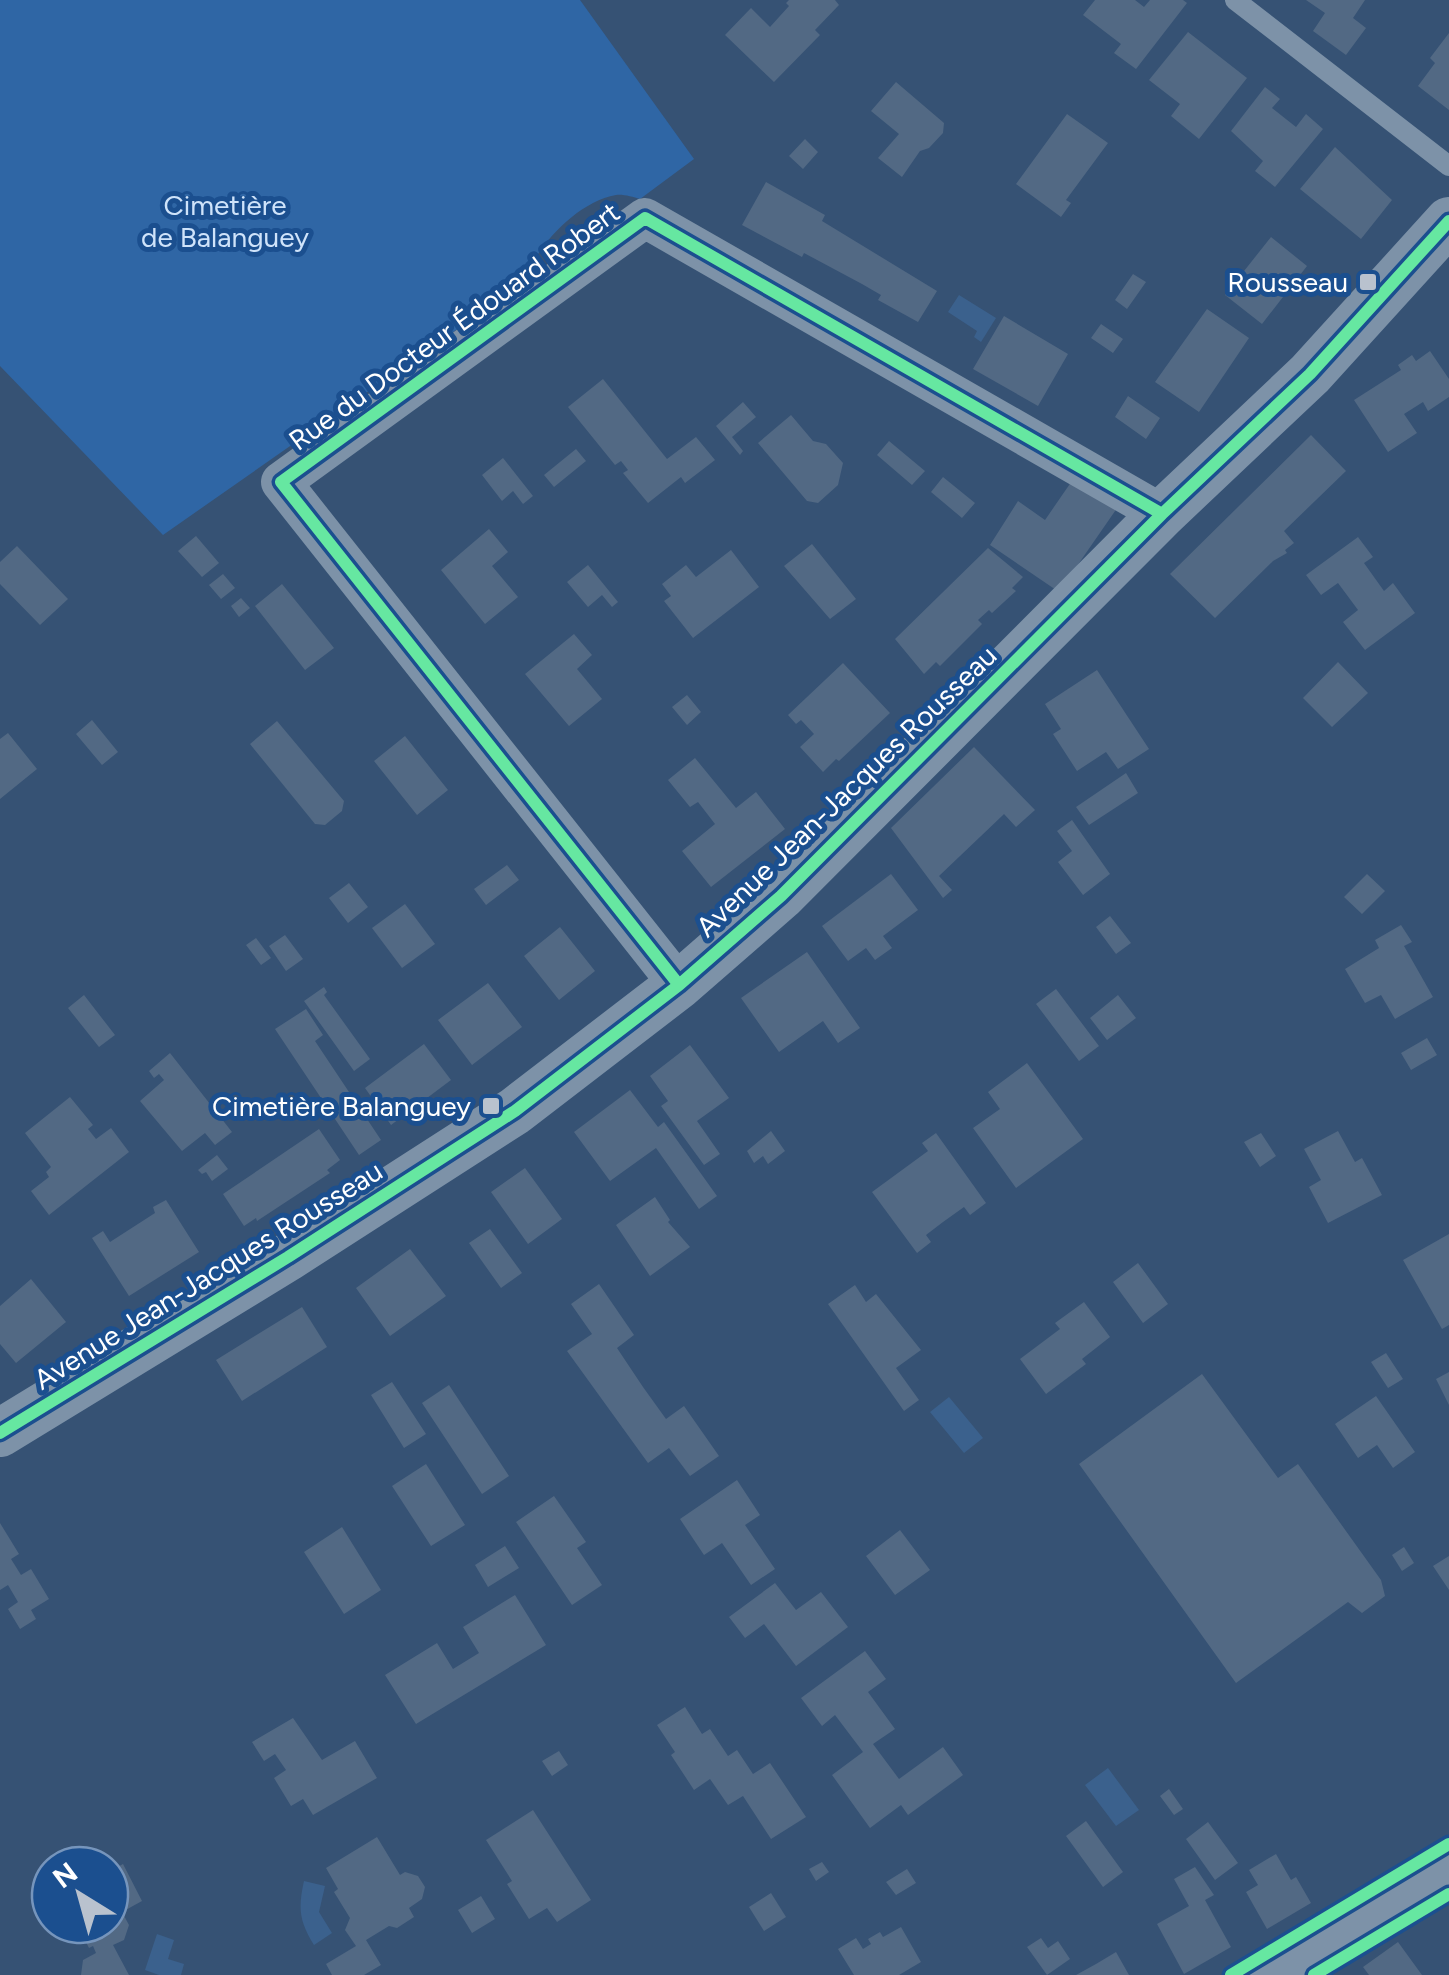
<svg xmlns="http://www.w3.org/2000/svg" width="1449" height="1975" font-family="Figtree,sans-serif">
<rect width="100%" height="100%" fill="#365274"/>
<!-- green -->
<path fill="#2f66a5" d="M0,0h580l114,159 -54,40c-7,-2 -17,-5 -24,-4 -34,6 -68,40 -84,69l4,10 -373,261 -163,-169z"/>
<!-- water -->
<path fill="#3b618d" d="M959,295l37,23 -15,24 -7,-5 3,-6 -29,-19z
M949,1397l34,41 -19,15 -34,-41z
M1108,1768l31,42 -23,16 -31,-41z
M304,1881l21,5 -6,26 13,21 -18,12c-15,-24 -16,-37 -10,-64z
M157,1934l17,6 -6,19 16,5 -3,11h-22l-14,-5z"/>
<!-- building -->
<path fill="#526984" d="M789,0h46l4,5 -24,25 5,5 -46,47 -49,-47 26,-27 19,19 19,-21 -3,-3z
M1095,0h40l9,7 6,-7h33l4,3 -51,66 -22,-16 7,-9 -38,-29z
M1306,0h59l-12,18 13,10 -20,27 -33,-24 12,-18z
M1188,32l59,46 -48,61 -28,-23 9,-12 -31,-24z
M1449,33v77l-31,-24 17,-23 -5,-5z
M896,82l48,41 -1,10 -14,15 -9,3 -18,26 -24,-19 21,-24 -28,-23z
M1265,87l15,12 -8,9 24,19 10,-13 17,15 -48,58 -20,-16 8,-10 -32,-30z
M1067,114l41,29 -42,57 5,3 -10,14 -45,-33z
M805,139l13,13 -15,17 -14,-13z
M1335,147l57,53 -31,39 -61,-50z
M766,182l59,33 -3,6 115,70 -19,31 -40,-22 3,-5 -19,-11 -58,-31 -2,4 -60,-32z
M1271,237l36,29 -45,58 -37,-29z
M1133,274l13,8 -19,27 -12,-9z
M1207,309l42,29 -50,74 -44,-30z
M1004,316l64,38 -30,52 -65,-37z
M1101,324l22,15 -10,14 -22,-15z
M1430,351l19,28v18l-21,14 -5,-9 -19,12 13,19 -29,19 -34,-52 47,-30 -3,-5 14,-10 4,6z
M603,379l64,80 29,-22 19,23 -30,23 -4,-6 -33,26 -25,-30 5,-3 -7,-9 -6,4 -47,-58z
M1128,396l32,22 -14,21 -31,-22z
M743,402l13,15 -24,20 11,14 -3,4 -24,-29z
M791,415l22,26 13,3 17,19 -5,22 -20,18 -11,-2 -49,-58z
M1311,435l35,36 -62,60 10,12 -9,7 2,3 -14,8 -58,57 -45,-44z
M889,441l36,30 -13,14 -35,-30z
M576,449l10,12 -32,26 -10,-12z
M503,458l30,38 -10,8 -10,-13 -11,10 -20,-26z
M1076,475l46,26 -63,91 -69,-47 28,-44 27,19z
M943,477l32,26 -13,15 -31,-26z
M489,529l19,23 -16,14 26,31 -33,27 -44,-54z
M196,536l23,27 -17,14 -24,-26z
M1358,537l15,20 -9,6 20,28 9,-8 22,30 -50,37 -22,-28 15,-12 -20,-27 -17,12 -15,-20z
M812,544l44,55 -26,20 -46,-53z
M17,546l51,53 -28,26 -40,-41v-22z
M988,548l35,29 -11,11 4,3 -24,22 -3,-3 -11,10 4,4 -42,42 -4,-4 -12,12 -29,-35z
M731,550l28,37 -66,51 -29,-37 7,-5 -9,-12 24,-19 10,12z
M588,565l30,37 -6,5 -10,-12 -14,12 -21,-25z
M223,574l12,14 -14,11 -12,-14z
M282,584l52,64 -29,22 -50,-64z
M241,598l9,10 -11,9 -8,-11z
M574,634l18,21 -15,14 25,30 -33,27 -44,-52z
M1338,662l30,31 -36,34 -29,-29z
M843,663l47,50 -51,48 -3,-2 -13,13 -23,-25 14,-13 -13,-14 -5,4 -8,-9z
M1097,670l52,79 -31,20 -12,-17 -29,19 -24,-37 8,-5 -16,-25z
M687,695l14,17 -14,13 -15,-18z
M92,720l26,32 -16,13 -26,-31z
M277,721l67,80 -2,10 -17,14 -10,-1 -65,-80z
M8,733l29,36 -37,30v-60z
M405,736l43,54 -31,25 -43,-54z
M974,747l61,63 -19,17 -12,-13 -2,2 -63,60 13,14 -9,8 -52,-70z
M695,758l41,50 20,-16 29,37 -74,58 -29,-36 33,-27 -17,-22 -8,5 -22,-27z
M1126,773l12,20 -49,32 -13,-18z
M1072,820l38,54 -27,21 -25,-33 14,-11 -15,-20z
M507,865l12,15 -33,25 -12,-16z
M891,874l27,36 -35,26 9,12 -17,12 -9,-12 -18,13 -26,-35z
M1367,874l18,17 -23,23 -18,-17z
M349,883l19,24 -20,16 -19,-25z
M405,904l30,40 -33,24 -30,-40z
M1110,916l21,27 -15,11 -20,-27z
M1401,925l11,17 -8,4 29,51 -38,22 -14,-24 -16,8 -20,-34 34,-21 -4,-8z
M560,927l35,44 -36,29 -35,-44z
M285,935l18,24 -17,12 -17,-25z
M256,938l15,20 -10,7 -15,-20z
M807,952l53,76 -22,15 -15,-22 -44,31 -38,-54z
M488,983l34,44 -50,38 -34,-45z
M324,987l3,5 -3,3 46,64 -16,12 -50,-70z
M1056,989l43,57 -20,15 -43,-57z
M84,995l31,40 -16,12 -31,-39z
M1118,995l18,23 -29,22 -17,-22z
M306,1009l17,26 -8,6 66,99 -22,15 -84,-126z
M1427,1038l10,17 -26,15 -10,-17z
M424,1044l27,36 -60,45 -26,-37z
M690,1045l39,53 -32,23 23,33 -16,11 -43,-59 7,-5 -18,-25z
M170,1053l62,79 -17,13 -10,-12 -23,18 -42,-50 24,-21 -5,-6 -5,4 -5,-7z
M1027,1063l56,76 -67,49 -43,-60 27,-19 -12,-17z
M630,1090l28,37 6,-5 53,74 -18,13 -43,-61 -46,33 -36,-49z
M70,1097l23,28 -5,4 8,10 15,-11 18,24 -80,63 -18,-24 18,-14 -3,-5 5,-5 -26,-34z
M319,1129l21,31 -13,10 3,3 -73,48 -1,-3 -12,8 -21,-32z
M771,1131l14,20 -17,13 -5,-8 -9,7 -7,-12z
M1338,1131l17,31 7,-4 20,37 -54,28 -19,-36 12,-7 -17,-31z
M936,1133l50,70 -16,12 -6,-8 -21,15 -17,13 5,7 -14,11 -45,-61 56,-41 -6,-8z
M1261,1133l15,23 -16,11 -16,-25z
M217,1155l11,14 -16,12 -6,-9 -4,2 -4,-4z
M525,1168l37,51 -34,25 -37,-52z
M655,1197l15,23 -2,2 22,25 -40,29 -34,-51z
M166,1200l33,52 -70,44 -37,-58 11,-7 7,11 45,-29 -2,-6z
M490,1229l32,44 -21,15 -32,-45z
M1449,1234v91l-7,4 -39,-69z
M410,1249l36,47 -56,40 -34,-48z
M1138,1263l30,41 -25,19 -30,-41z
M31,1279l35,43 -50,41 -16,-19v-38z
M599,1284l35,51 -17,13 26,39 23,32 18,-13 35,50 -29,20 -21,-28 -21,15 -81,-112 25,-17 -21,-30z
M855,1285l11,17 10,-8 45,56 -25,18 23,32 -15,11 -76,-107z
M1084,1302l26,35 -28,22 4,5 -40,30 -26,-35 40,-30 -5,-6z
M302,1307l25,40 -85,54 -26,-41z
M1386,1353l17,26 -15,9 -17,-26z
M1449,1372v33l-13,-26z
M1202,1374l76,104 20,-14 83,116 4,16 -23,17 -14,-11 -112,81 -157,-219z
M392,1382l34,52 -22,14 -33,-53z
M449,1385l60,91 -27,18 -60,-91z
M1376,1396l39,56 -22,16 -16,-23 -19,13 -23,-34z
M426,1464l39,61 -34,21 -39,-60z
M737,1480l23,35 -15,10 30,44 -24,16 -29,-42 -18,12 -24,-36z
M554,1496l32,46 -9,6 25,37 -30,20 -56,-83z
M0,1523l19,31 -8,5 10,16 10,-6 18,30 -18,11 5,9 -16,10 -12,-20 10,-7 -10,-17 -8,5z
M342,1527l39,63 -37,24 -40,-62z
M900,1530l30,40 -35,25 -29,-39z
M505,1546l14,22 -31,19 -13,-22z
M1404,1547l10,16 -12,8 -10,-16z
M1449,1556v34l-16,-24z
M775,1583l21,27 25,-18 27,35 -52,39 -32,-42 -19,14 -16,-21z
M515,1595l31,50 -130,79 -31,-49 52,-32 16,26 26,-16 -16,-26z
M865,1651l21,28 -18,13 27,37 -22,15 26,35 44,-32 20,28 -55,40 -7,-10 -31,23 -38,-53 31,-23 -28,-37 -13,11 -21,-28z
M685,1707l17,27 8,-5 18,27 9,-6 16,24 17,-11 36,54 -35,22 -28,-43 -15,9 -18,-26 -16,11 -23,-35 4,-3 -18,-27z
M293,1718l29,42 33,-19 22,37 -64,37 -10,-16 -12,7 -17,-28 12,-8 -11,-16 -11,7 -12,-19z
M559,1751l9,14 -16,11 -10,-15z
M1169,1789l14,20 -9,6 -14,-19z
M533,1810l58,90 -34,22 -10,-14 -18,11 -22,-35 5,-3 -26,-41z
M1086,1821l37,51 -20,15 -37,-51z
M1208,1822l30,41 -23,17 -29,-41z
M377,1837l23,38 5,-3 13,4 7,11 -3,12 -13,9 5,9 -17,11 -8,-2 -23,14 15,25 -17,10h-32l-6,-11 30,-18 -11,-16 5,-12 -16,-26 4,-3 -12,-21z
M1276,1854l15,26 5,-3 15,26 -44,26 -21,-37 12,-7 -9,-15z
M822,1862l7,10 -13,9 -7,-12z
M123,1864l19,37 -20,11 7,13 -5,15 -11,5 16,30h-48l2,-15 13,-7 -3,-7 -4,2 -3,-6 -26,-7 -5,-10h55v-54z
M1195,1867l19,28 -9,5 26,47 -47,27 -27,-50 32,-18 -15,-27z
M907,1869l9,14 -20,12 -10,-13z
M771,1893l15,24 -22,14 -15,-24z
M481,1896l14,23 -23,14 -14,-23z
M901,1927l20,35 -22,13h-45l-16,-26 18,-11 7,11 8,-5 -3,-5 12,-7 3,5z
M1041,1938l7,10 10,-7 12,18 -23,16 -20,-28z
M1398,1942l24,33h-53l-6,-8z
M1116,1952l13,23h-53l20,-11z"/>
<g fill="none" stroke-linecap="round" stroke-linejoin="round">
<!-- service -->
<path stroke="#7d92a8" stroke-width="20" d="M1235,0l214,166"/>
<!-- minor -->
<path stroke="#7d92a8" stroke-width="40" d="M679,985l-398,-503 364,-264 517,296"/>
<!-- tertiary -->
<path stroke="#7d92a8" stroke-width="48" d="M0,1433l288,-176 227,-146 164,-126 102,-89 381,-382 148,-140 139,-153
M1271,1975l178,-106"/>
<defs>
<path id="cycleway" d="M679,985l-398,-503 364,-264 517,296
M0,1433l288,-176 227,-146 164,-126 102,-89 381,-382 148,-140 139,-153
M1231,1975l218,-131
M1314,1975l135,-81"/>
</defs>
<!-- cycleway casing -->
<use href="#cycleway" stroke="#1b4f8f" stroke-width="19"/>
<!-- cycleway -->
<use href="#cycleway" stroke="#66e7a1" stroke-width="12"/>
</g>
<!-- markers -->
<g fill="#b9c2ce" stroke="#1b4f8f" stroke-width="4">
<rect x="1358" y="272" width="20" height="20" rx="5"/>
<rect x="481" y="1096" width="20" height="20" rx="5"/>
</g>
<g text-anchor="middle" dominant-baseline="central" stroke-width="10" stroke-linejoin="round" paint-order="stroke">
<!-- park labels -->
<g font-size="28" fill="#cfe3fa" stroke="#1b4f8f">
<text x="225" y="205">Cimetière<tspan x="225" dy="32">de Balanguey</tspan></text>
</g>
<!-- poi labels -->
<g font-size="28" fill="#fff" stroke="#1b4f8f" text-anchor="end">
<text x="1348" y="282">Rousseau</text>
<text x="471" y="1106">Cimetière Balanguey</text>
</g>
<!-- street labels -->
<g font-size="28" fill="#fff" stroke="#1b4f8f">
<text transform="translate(454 326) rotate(-36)">Rue du Docteur Édouard Robert</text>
<text transform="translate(846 791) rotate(-44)">Avenue Jean-Jacques Rousseau</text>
<text transform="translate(208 1275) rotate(-32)">Avenue Jean-Jacques Rousseau</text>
</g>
</g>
<!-- north arrow -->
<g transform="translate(80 1895) rotate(323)"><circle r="48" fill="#1b4f8f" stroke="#7695bc" stroke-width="2.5"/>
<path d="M0-8L18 38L0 25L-18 38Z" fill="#b9c2ce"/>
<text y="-15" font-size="28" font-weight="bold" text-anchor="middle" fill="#ffffff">N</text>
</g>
</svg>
